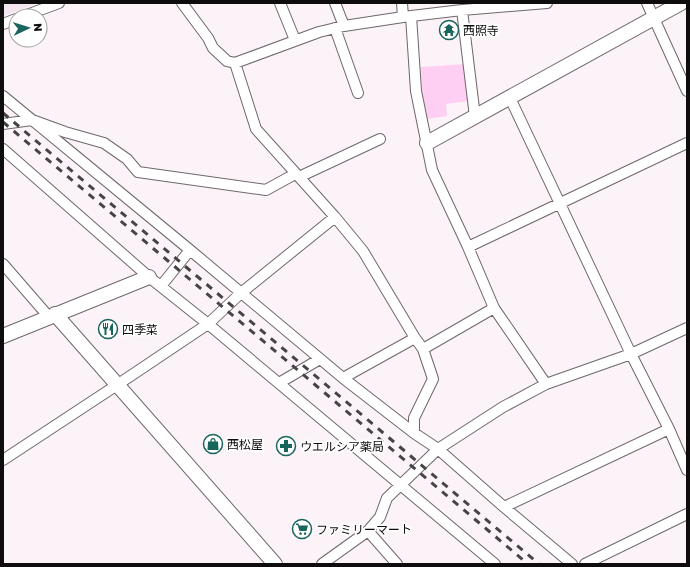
<svg xmlns="http://www.w3.org/2000/svg" width="690" height="567" font-family="'Golos Text','Noto Sans JP',sans-serif">
<rect width="100%" height="100%" fill="#fbf3f8"/>
<!-- built -->
<path fill="#f5e5f0" d="M3,3h35l-35,13z"/>
<!-- green -->
<path fill="#fecff2" d="M466,64l3,37 -23,3 1,12 -20,3 -5,-28 -1,-24z"/>
<g fill="none" stroke-linecap="round" stroke-linejoin="round">
<defs>
<path id="street" d="M182,3l26,35 5,10 14,13 8,2 84,-31 25,-6 59,-9 59,-7 85,-7
M280,3l15,37
M335,3l9,23
M402,3l1,14
M647,3l40,88
M462,10l13,107
M24,16l35,-13
M411,16l5,75 16,79 36,77 26,61 52,76
M3,24l13,-5
M335,28l23,65
M235,63l21,66 79,88 28,34 52,87 -72,40
M3,96l187,154 153,128 71,55 24,16 66,58 68,57
M510,98l121,256 38,75 18,41
M3,124l29,-4 33,12 39,11 23,16 11,13 128,18 29,-16
M3,149l146,128 59,47 287,240
M299,177l81,-38
M468,247l219,-104
M3,264l46,53
M161,286l29,-36
M423,349l71,-41
M279,383l41,-24
M414,433v-15l19,-39 -10,-30 -8,-11
M3,460l114,-75 91,-61 33,-31 94,-76
M504,507l165,-78
M368,531l29,33
M322,564l46,-33 12,-14 7,-19 51,-49 65,-42 43,-23 85,-30 56,-26
M585,564l102,-50"/>
<path id="secondary" d="M427,143l254,-140
M55,314l220,250
M3,336l146,-59"/>
</defs>
<!-- street casing -->
<use href="#street" stroke="#6e676c" stroke-width="12"/>
<!-- secondary casing -->
<use href="#secondary" stroke="#6e676c" stroke-width="16"/>
<!-- street -->
<use href="#street" stroke="#fff" stroke-width="10"/>
<!-- secondary -->
<use href="#secondary" stroke="#fff" stroke-width="14"/>
<!-- rail -->
<path stroke="#474446" stroke-width="3" stroke-dasharray="7 7" stroke-linecap="butt" d="M3,113l536,451
M3,122l525,442"/>
</g>
<!-- icons -->
<defs>
<symbol id="temple-ring" viewBox="-11 -11 22 22"><circle r="9.5" fill="#fff" stroke="#19645d" stroke-width="1.5"/><path d="M0-6L5-2H3V0L6.5 2.5H4V6H1.5V3h-3V6H-4V2.5H-6.5L-3 0V-2H-5Z" fill="#19645d"/></symbol>
<symbol id="restaurant-ring" viewBox="-11 -11 22 22"><circle r="9.5" fill="#fff" stroke="#19645d" stroke-width="1.5"/><path d="M-5-6h1v4h1v-4h1v4h1v-4h1v5L-1.5 .5V6h-2V.5L-5-1ZM5-6V6H3V1.5H1.5Q1.5-4 5-6Z" fill="#19645d"/></symbol>
<symbol id="shop-ring" viewBox="-11 -11 22 22"><circle r="9.5" fill="#fff" stroke="#19645d" stroke-width="1.5"/><path d="M-5-2.5h2.3a2.7 3.5 0 0 1 5.4 0H5L5.5 6h-11ZM-1.5-2.5h3a1.5 2.3 0 0 0-3 0Z" fill="#19645d"/></symbol>
<symbol id="pharmacy-ring" viewBox="-11 -11 22 22"><circle r="9.5" fill="#fff" stroke="#19645d" stroke-width="1.5"/><path d="M-2-6h4v4h4v4h-4v4h-4v-4h-4v-4h4Z" fill="#19645d"/></symbol>
<symbol id="supermarket-ring" viewBox="-11 -11 22 22"><circle r="9.5" fill="#fff" stroke="#19645d" stroke-width="1.5"/><path d="M-6-5.5h2.5l.6 2H6L4.5 2H-2.5L-4.4-4H-6ZM-1.5 3.2a1.3 1.3 0 1 0 .1 0ZM3 3.2a1.3 1.3 0 1 0 .1 0Z" fill="#19645d"/></symbol>
</defs>
<g fill-rule="evenodd">
<use href="#temple-ring" x="438" y="19" width="22" height="22"/>
<use href="#restaurant-ring" x="97" y="318" width="22" height="22"/>
<use href="#shop-ring" x="202" y="433" width="22" height="22"/>
<use href="#pharmacy-ring" x="275" y="435" width="22" height="22"/>
<use href="#supermarket-ring" x="291" y="518" width="22" height="22"/>
</g>
<g text-anchor="middle" dominant-baseline="central" stroke-width="3.5" stroke-linejoin="round" paint-order="stroke">
<!-- poi labels -->
<g font-size="12" fill="#0e0c0d" stroke="#fff" text-anchor="start">
<text x="463" y="30">西照寺</text>
<text x="122" y="329">四季菜</text>
<text x="227" y="444">西松屋</text>
<text x="300" y="446">ウエルシア薬局</text>
<text x="316" y="529">ファミリーマート</text>
</g>
</g>
<!-- border -->
<rect width="690" height="567" fill="none" stroke="#0e0c0d" stroke-width="8"/>
<!-- north arrow -->
<g transform="translate(28 28) rotate(86)"><circle r="19" fill="#ffffff" stroke="#9f9e9e"/>
<path d="M0-3L7 15L0 10L-7 15Z" fill="#19645d"/>
<text y="-6" font-size="11" font-weight="bold" text-anchor="middle" fill="#0e0c0d">N</text>
</g>
</svg>
